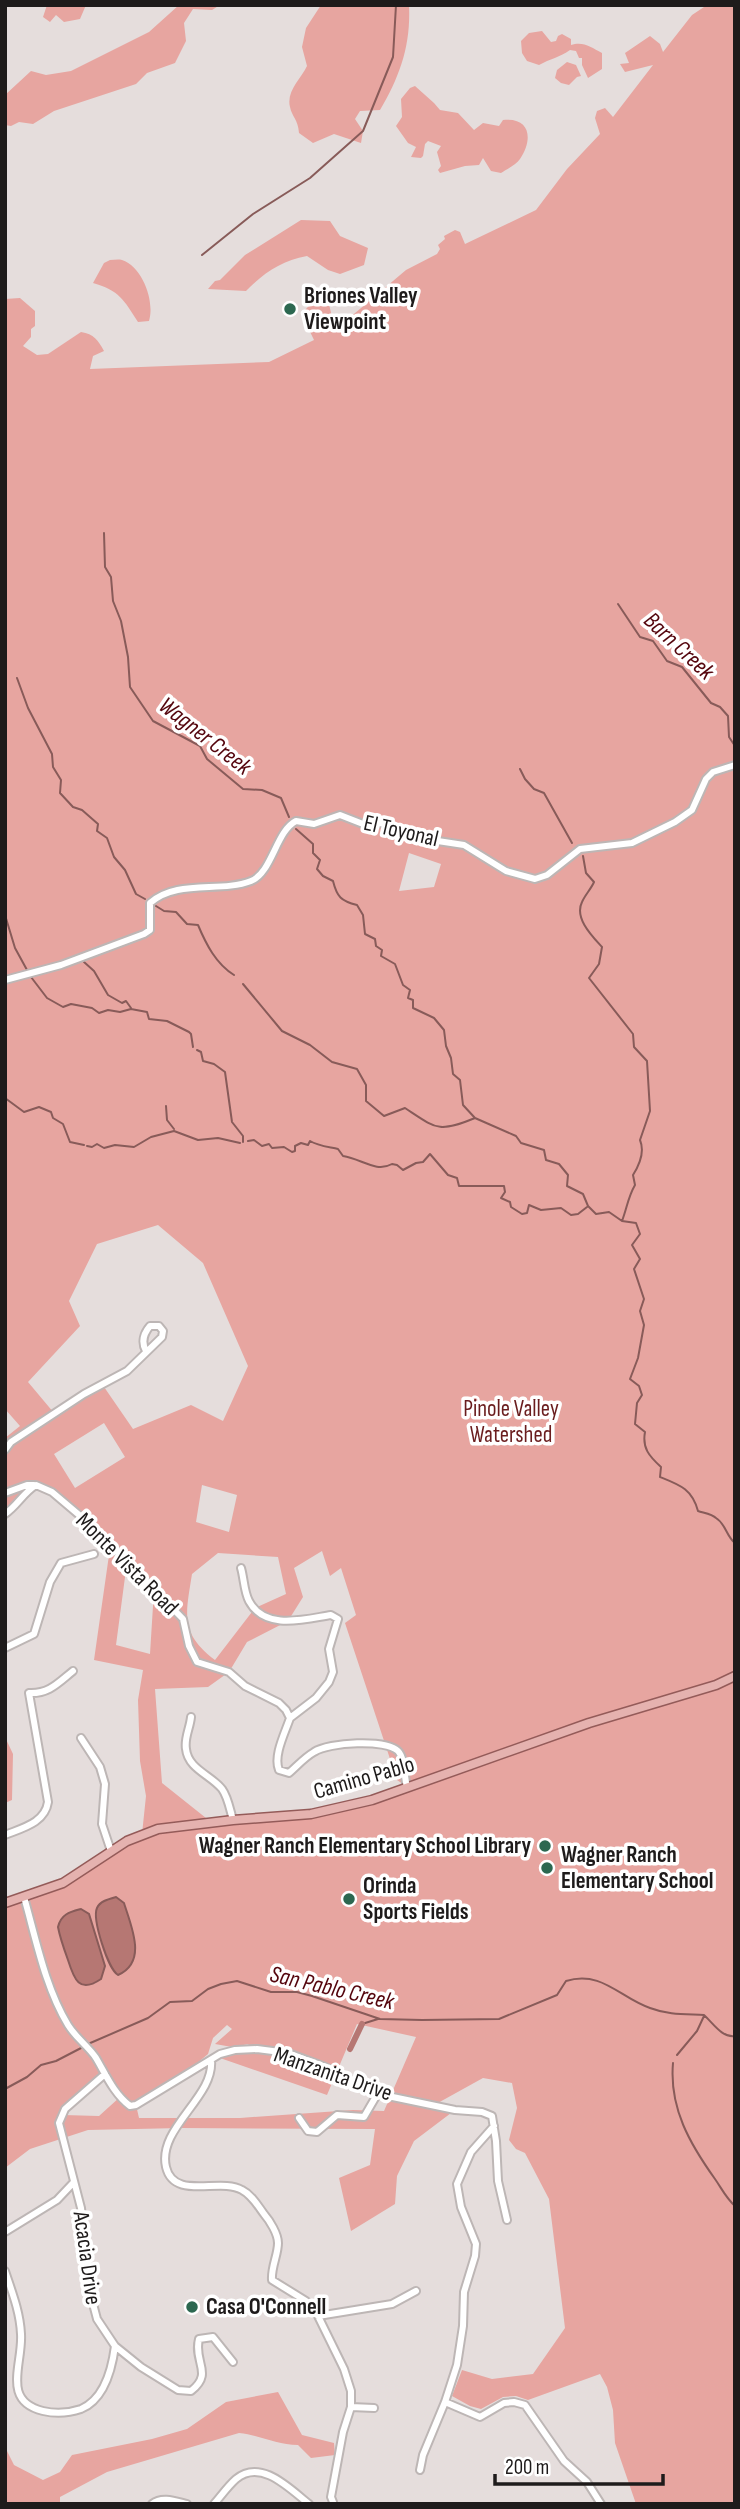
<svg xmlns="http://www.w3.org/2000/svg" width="740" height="2509" font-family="'Sofia Sans Condensed',sans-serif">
<rect width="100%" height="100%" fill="#e5dddc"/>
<!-- green -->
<path fill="#e7a5a0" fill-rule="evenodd" d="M47,5h39l-6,14 -16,3 -8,-7 -6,7 -7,-5z
M179,5h41l-8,5 -19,-1 -9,14 2,18 -11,22 -28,10 -11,11 -82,27 -21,13 -14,-2 -8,4 -6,-1v-30l26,-24 15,4 25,-4 78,-39z
M321,5h88c2,40 -9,71 -29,105l-20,1 -5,8 8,12 -2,12 -27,-9 -21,9 -14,-10c-1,-14 -7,-16 -9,-26 -4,-16 11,-28 17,-41l-5,-19 4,-19z
M707,5h28v2499h-99l-21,-61 -2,-33 -6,-23 -7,-13 -72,26 -12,-4 -13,1 -22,12 -11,-3 -18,-10 10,-26 30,9 41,-5 32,-46 -16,-129 -24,-46 -9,-4 -7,-9 8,-32 -5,-25 -29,-5 -47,26 19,6 -41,31 -17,35 -2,28 -44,27 -12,-53 31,-13 5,-36 -194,-1 -93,2 -58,19 -25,19v-260l19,-11 25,-8 93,-55 4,-38 -6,-35 -2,-61 5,-30 -49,-10 15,-105 7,-3 -64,-60 -16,-7 -31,29v-76l15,-12 -15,-17v-1110l15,-1 15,13v15l-4,3v8l-8,9 14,9 11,-1 33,-22c13,2 17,8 23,19l-11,5 -3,13 179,-7 45,-22 -12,-25c4,-8 10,-12 18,-16l9,5 6,26 71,-60 31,-16 3,-5 -2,-4 7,-6 -1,-3 11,-6 5,2 5,12 71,-34 31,-41 33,-35 -5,-16 2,-7 8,-3 8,9 40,-52 -28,7 -5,-8 9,-1 -4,-10 25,-17 10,8 3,8 29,-37zM409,853l32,11 -7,23 -35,4zM158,1225l45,38 45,103 -25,55 -32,-16 -58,24 -31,-45 -48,29 -26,-31 52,-56 -11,-25 28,-57zM104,1423l21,34 -50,31 -21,-34zM202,1485l35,10 -8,37 -33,-10zM322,1551l8,25 11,-8 15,47 -11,8 52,157 9,6 -95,28 -100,8 -49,-39 -7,-94 53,-2 21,-15 18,-30 41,-21 15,-24 -9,-29zM218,1553l60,4 8,37 -31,14 -40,52c-36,-27 -29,-47 -23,-86zM127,1562l27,28 -4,64 -34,-9zM357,2024l59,13 -32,74 -31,-1 -113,8h-101l-3,-13 39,-23 33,-28 5,-16 14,-13 5,4 -17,15 17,3 17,-3 -13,8 -16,6 107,37zM105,2074l15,23 -21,19 -36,-1z
M542,31l9,11 5,-1 2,-5 4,-2 9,5v6c12,-4 20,2 31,8v16l-14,9 -6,-13v-7h-3l-3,-7 -6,-1c-10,7 -20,9 -31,15l-12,-4 -5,-8 -1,-12 8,-8z
M567,62l9,3 5,11 -4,1 -8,8 -8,-2 -6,-5 2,-8z
M415,86l19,17 6,7 18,3 16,17 9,-7 16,3 4,-6c28,-3 30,20 17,39 -4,6 -13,10 -19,14l-10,-2 -8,-13 -4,7 -14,1 -25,7 -2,-3 3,-4 -4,-14 4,-6 -13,-5 -3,3 -2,12 -2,2 -10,-1 5,-10 -8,-4 -12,-17 6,-9 -1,-18 9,-11z
M301,220l29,1 10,15 28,12 -4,17 -24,9 -12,-4 -21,-14c-26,5 -42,16 -61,35l-38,-2 7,-8 5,-1 25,-25z
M110,260c4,0 8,-1 12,0 21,7 33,42 27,61l-11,1c-15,-23 -18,-31 -45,-39l11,-20z
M5,1737l8,17 -1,46 -7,3z
M278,2392l24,43 32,8 1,12 -24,3 -13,-13c-21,0 -38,-10 -59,-12l-132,39 -47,25v7h-55v-57l9,18 29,15 17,-8 12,-17 80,-16 35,-10 39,-27z"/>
<!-- water -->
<path fill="#b67773" stroke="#885b59" stroke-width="2" d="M116,1897l8,6c7,23 24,59 -6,72 -10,-6 -26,-56 -21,-67 3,-7 12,-9 19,-11z
M81,1909l8,5 16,52 -4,13c-22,15 -27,0 -33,-19 -4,-11 -8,-22 -10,-33 3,-13 12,-15 23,-18z"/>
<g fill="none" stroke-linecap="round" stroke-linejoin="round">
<!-- stream -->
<path stroke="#885b59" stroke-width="2" d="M202,255l51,-41 57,-36 53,-47 30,-74 3,-52
M104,533l1,34 6,10 2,24 8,20 7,36 2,30 23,34 47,25 7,13 36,30 19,1 19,8 8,19
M618,604l22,33 13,4 14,20 15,6 29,36 9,4 8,9 1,21 6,9
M17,678l11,30 24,46 1,13 8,13 -1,13 13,14 9,3 16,14 -1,7 10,7 7,19 11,13 11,24 9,5
M520,769l5,10 9,10 10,4 28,50
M296,829l17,15v9l7,7 -3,9 6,7 10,5c4,16 8,20 24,24l6,10 2,19 10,5 1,7 6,4 -1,6 14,8 8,21 7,5 -2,8 5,2v8l21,10 10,12 2,16 5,12 2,16 7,6 3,25 12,13 41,18 5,7 23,7 2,10 13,4 9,11 -1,11 16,8 5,12 8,8 13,-2 13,9 14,2 4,11 -8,11 8,14 -6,10 10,30 -4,12 4,14 -6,33 -8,21 9,7 3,9 -5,8 -2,21 10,8c-3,16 4,24 16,35l-1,10c20,8 32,12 38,34 6,2 14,3 18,7 10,6 10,18 19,25
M583,856l3,17 8,9c-3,7 -9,13 -12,20 -8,16 10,34 20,45l-3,17 -10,14 44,56 1,13 13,14 3,50 -10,29c5,12 0,24 -7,35l2,10c-7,12 -8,23 -13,36
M156,906l8,5 12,1 11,12 11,1c8,19 18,39 36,50
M5,915l10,33 12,22
M84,962l10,9 14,24 14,8 4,-2 5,7
M31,977l16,21 16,9 8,-3 21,4 7,5 9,-3 12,2 11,-3 16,3 2,7 18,2 22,11 2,2 2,13
M243,984l39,47 28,14 22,17 25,7 9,16v16l18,15 21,-8c32,21 33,25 70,10
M197,1050l4,2 2,9 11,3 11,8 7,50 11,14v6
M5,1098l19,14 15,-5 12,5 2,6 10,6 7,18 14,3
M166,1106l1,14 7,9
M248,1141l6,-1 8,6 7,-2 3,4 12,-1 8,5 3,-1v-5l6,-3 7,2 2,-4c8,5 20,6 28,8l5,7c19,3 33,17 49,8l5,1 6,5 13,-7 7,-1 7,-8 18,21 9,3 2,8h45l1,6 -4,6 9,4 1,5 11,7 5,-1 2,-8 12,5 20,-2 10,7 7,-1 9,-7
M87,1146l5,1 5,-3 7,4 11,-3 19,2 17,-10 23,-6 24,9 20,-2 22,5
M362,2024l16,-5
M88,2044l60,-26 22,-16 22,-1 16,-12 13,-5 16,-3 34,11h26l15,4 68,23 42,1 77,-1 58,-24 9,-14c36,-11 54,17 84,27 18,7 36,6 54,7 9,8 18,23 31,21
M677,2055l20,-24 7,-15
M673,2063c-4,45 17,81 42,116 7,10 11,19 20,27
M5,2089l22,-12 14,-12 15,-4 27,-14"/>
<!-- canal -->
<path stroke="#b67773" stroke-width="6" d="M350,2049l12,-25"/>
<defs>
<path id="minor" d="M5,980l56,-15 83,-31 6,-4v-27c27,-24 70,-10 101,-22 21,-8 25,-50 45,-60l18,3 26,-9 23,9 23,-1 32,15 46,7 42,26 29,8 12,-4 33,-26 52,-6 43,-21 17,-12 14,-31 7,-7 22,-7
M5,1450l6,-8 73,-48 43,-23 35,-34 1,-6 -4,-5h-9c-6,7 -9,16 -4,25
M5,1493l22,-8h7
M5,1514c12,-8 18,-21 31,-29l16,7 39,33 92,94 6,27 8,16 32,10 16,14 34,17 7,7 4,8c-5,15 -17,38 -11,52l10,3c8,-7 16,-16 25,-21 15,-10 72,-13 84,-1 7,7 6,26 9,36
M241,1568c3,10 3,24 8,33 16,30 56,18 82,14l7,4 -9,30 4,23 -4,10 -13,16 -26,20
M5,1648l29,-14 16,-52 11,-19 33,-9
M191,1717c-1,11 -7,21 -5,32 2,20 25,26 36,40 6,8 8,21 11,31
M81,1738l19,29 5,17 -3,40 9,27
M5,1835c17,-7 40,-12 43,-33l-19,-109c20,1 29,-10 44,-22
M24,1897c12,42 21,90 44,128 8,13 20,21 28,33 10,17 18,36 34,48l6,-1 84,-51 15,-4 22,-1 31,4 37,14 58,28 72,15 27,2 10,4 4,25 2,40 9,39
M211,2060c4,37 -54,68 -45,107 8,34 54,10 76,23 10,5 16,16 22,24 6,7 14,20 14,29 0,12 -7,24 -6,37l34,21 12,15 26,53 7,22v16l-8,25 -12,65 2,5
M105,2074l-40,35 -6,14 22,85 11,92 5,19 18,27 26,21 37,23 13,1c23,-18 2,-29 8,-52l14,-2 20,25
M299,2118l9,13 9,1 20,-17 27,2 14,-24
M5,2232l52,-32 17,-18
M5,2271c7,21 15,41 16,63 2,30 -20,67 22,77 13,3 26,2 38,-2 24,-10 31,-40 34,-63
M318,2316l74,-12 24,-13
M445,2402l35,15 24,-14 10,-1 11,3 39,56 23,21 14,22
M351,2407l23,1
M420,2470l3,-15 22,-53 12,-37 6,-39 1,-34 11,-36 1,-12 -15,-37 -4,-23 14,-32 23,-26
M152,2504c10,-8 23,-3 35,0
M214,2504c7,-8 14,-18 22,-25 25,-21 54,10 73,25"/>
<path id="major" d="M5,1903l58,-20 64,-42 31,-12 75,-9 78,-6 61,-14 217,-77 127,-38 19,-9"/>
</defs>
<!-- minor casing -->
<use href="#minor" stroke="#bdb6b5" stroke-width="10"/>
<!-- major casing -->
<use href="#major" stroke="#945b59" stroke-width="11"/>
<!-- minor -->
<use href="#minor" stroke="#fff" stroke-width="6"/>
<!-- major -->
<use href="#major" stroke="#e5b2af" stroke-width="8"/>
</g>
<!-- markers -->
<g fill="#2c6750" stroke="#fff" stroke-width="2.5">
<circle cx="290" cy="309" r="7"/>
<circle cx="545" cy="1846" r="7"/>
<circle cx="547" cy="1868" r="7"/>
<circle cx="349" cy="1899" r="7"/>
<circle cx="192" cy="2307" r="7"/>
</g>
<g text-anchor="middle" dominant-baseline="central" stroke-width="7" stroke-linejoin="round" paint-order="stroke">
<!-- poi labels -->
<g font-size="23" font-weight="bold" fill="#1e1b1b" stroke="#fff" text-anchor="start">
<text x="304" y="296">Briones Valley<tspan x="304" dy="26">Viewpoint</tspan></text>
<text x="531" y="1846" text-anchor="end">Wagner Ranch Elementary School Library</text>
<text x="561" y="1855">Wagner Ranch<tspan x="561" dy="26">Elementary School</tspan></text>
<text x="363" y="1886">Orinda<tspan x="363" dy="26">Sports Fields</tspan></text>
<text x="206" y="2307">Casa O'Connell</text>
</g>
<!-- street labels -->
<g font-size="23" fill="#1e1b1b" stroke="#fff">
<text transform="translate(401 831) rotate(13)">El Toyonal</text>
<text transform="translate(127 1564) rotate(45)">Monte Vista Road</text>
<text transform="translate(364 1778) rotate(-16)">Camino Pablo</text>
<text transform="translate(333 2074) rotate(19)">Manzanita Drive</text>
<text transform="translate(87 2258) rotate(82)">Acacia Drive</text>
</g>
<!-- park labels -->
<g font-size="23" fill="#6a1d1e" stroke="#fff">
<text x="511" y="1409">Pinole Valley<tspan x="511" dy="26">Watershed</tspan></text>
</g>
<!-- water labels -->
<g font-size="24" font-style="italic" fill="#54050d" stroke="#fff">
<text transform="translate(679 646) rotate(43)">Barn Creek</text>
<text transform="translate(205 736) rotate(38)">Wagner Creek</text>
<text transform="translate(332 1988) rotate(13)">San Pablo Creek</text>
</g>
</g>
<!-- border -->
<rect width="740" height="2509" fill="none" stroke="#1e1b1b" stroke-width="14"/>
<!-- scale -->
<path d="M495 2474v10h168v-10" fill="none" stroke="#1e1b1b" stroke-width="3.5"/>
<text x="505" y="2474" font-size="21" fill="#1e1b1b" stroke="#ffffff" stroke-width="5" paint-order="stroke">200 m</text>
</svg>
